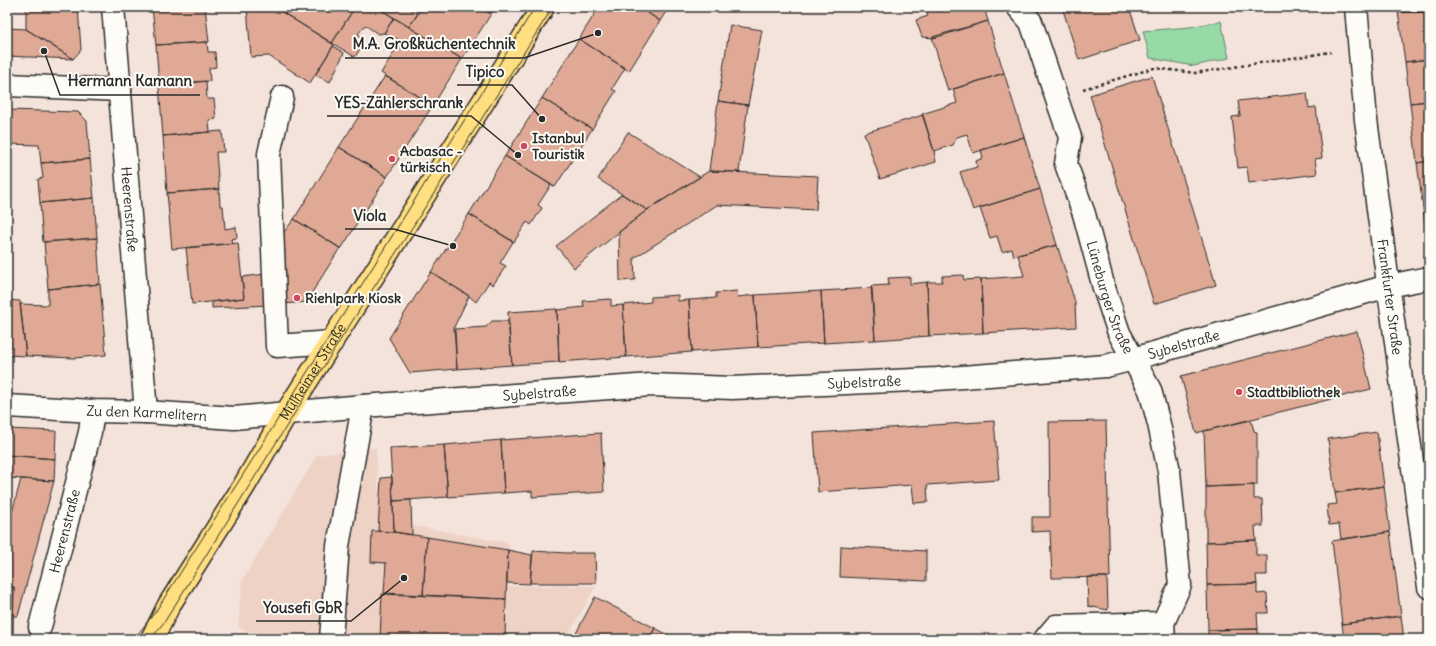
<svg xmlns="http://www.w3.org/2000/svg" width="1436" height="646" font-family="Delius,sans-serif">
<rect width="100%" height="100%" fill="#f4e3da"/>
<filter id="ink" filterUnits="userSpaceOnUse"><feTurbulence type="fractalNoise" baseFrequency=".025" numOctaves="2"/><feDisplacementMap in="SourceGraphic" scale="8" xChannelSelector="R" yChannelSelector="G"/><feConvolveMatrix kernelMatrix="1 2 1 2 8 2 1 2 1" color-interpolation-filters="sRGB"/></filter>
<g filter="url(#ink)">
<!-- built -->
<path fill="#eed2c5" d="M376,448l4,72 129,23 -1,43h88l-30,53h-303l-25,-12 4,-46 75,-126z"/>
<!-- green -->
<path fill="#97daa6" stroke="#618268" d="M1221,21l8,37 -35,8 -44,-8 -7,-27 47,-4z"/>
<!-- building -->
<path fill="#dfa995" stroke="#2b2b2b" d="M26,7h52l3,43 -8,9 -47,-30z
M152,7h53l4,35 -53,3z
M247,7h27l60,38 -24,38 -41,-27 -18,1z
M274,7h16l-5,7z
M290,7h65l-23,36 -47,-29z
M355,7h22l17,11 -10,15 -6,1 -13,-9 -7,9 4,3 1,7 -8,13 -23,-14z
M377,7h30l11,7 -9,13z
M422,7h57l12,7 -29,45 -53,-32z
M479,7h16l-4,7z
M599,7h40l21,14 -31,50 -50,-32z
M639,7h30l-9,14z
M925,7h59l4,14 -54,17 -12,-1 -6,-17 12,-4z
M1062,7h67l11,33 -61,20z
M1398,7h31v5h-31z
M1398,12h31v47l-24,3z
M394,18l68,41 -29,46 -52,-32 15,-24h5l-1,-9 -16,-7z
M988,21l16,52 -56,18 -16,-54z
M730,25l32,5 -14,75 -30,-4z
M7,28l19,1 47,30 -66,-3z
M579,39l46,29 -13,21 4,2 -24,38 -50,-31z
M207,42l1,10h7l1,15 -7,1 1,13 -51,4 -3,-40z
M333,46l11,7 -14,29 -15,-7z
M1429,59v42l-19,2 -5,-41z
M1004,73l20,64 -51,16 -6,-19 -10,3 -4,8 -19,6 -12,-37 35,-11 -4,-14z
M385,76l48,29 -46,72 -48,-30z
M1152,76l64,209 -62,19 -64,-209z
M206,81l1,18h7l2,20 -7,1 1,12 -47,4 -4,-51z
M1307,93l2,15 7,-1 6,51 -7,1 2,15 -68,9 -2,-16 -9,1 -6,-51 8,-1 -2,-15z
M542,98l50,31 -37,58 -50,-31z
M718,101l30,4 -9,67 -30,-1z
M1429,101v60l-12,2 -7,-60z
M7,110l71,2 9,9 3,38 -49,4 -2,-18 -32,-1z
M923,115l11,36 2,11 -56,17 -16,-46z
M222,131l2,21h-8l3,37 -52,4 -4,-57z
M628,132l72,45 -53,33 -49,-31z
M1024,137l16,52 -67,21 -13,-38 17,-5 -1,-6 7,-3 -2,-8z
M339,147l48,30 -46,72 -47,-30z
M505,156l46,29 -13,20 4,3 -11,17 -4,-3 -13,20 -45,-28z
M90,159l4,39 -54,5 -2,-24 5,-1 -2,-15z
M1429,161v76l-2,1 -10,-75z
M709,171l109,5 -2,34 -99,-5 -83,53 1,22 -15,1 -1,-49 28,-22z
M219,189l1,17h3l2,23 11,-2 1,11 -6,1 1,4 -60,6 -5,-56z
M1040,189l17,56 -43,11 -2,-7 -10,3 -5,-16 -7,2 -10,-30z
M622,194l25,16 -73,58 -18,-22z
M94,198l3,40 -54,4 -3,-39z
M469,214l44,28 -13,21 6,3 -13,19 -4,-3 -13,20 -7,-6 -38,-24z
M294,219l46,29 -34,54 -23,2 -2,-68z
M97,238l3,46 -52,5 -4,-47z
M238,243l6,55 -52,6 -6,-56z
M1057,245l18,57 1,25 -93,6 -2,-54 43,-3 -6,-21z
M431,272l38,24 -15,31 3,42 -47,4 -21,-35z
M266,274l2,31 -56,3v-6l32,-4 -2,-21z
M963,275l1,5 17,-1 2,54 -54,3 -2,-54h15v-6z
M910,277v7l17,-2 2,54 -54,4 -4,-54 18,-1 -1,-7z
M100,284l6,71 -32,3 -48,-2 -6,-52 28,1v-16z
M872,288l3,52 -51,3 -3,-52z
M737,291l1,6 17,-2 3,52 -66,5 -3,-52 27,-2v-5z
M821,291l3,52 -66,4 -3,-52z
M678,295v6l11,-1 3,52 -66,5 -3,-52 28,-3v-5z
M611,299v7l12,-1 3,52 -67,5 -2,-52 27,-3 -1,-6z
M7,300l13,1 6,55 -19,-1z
M557,309l2,53 -47,3 -4,-53z
M492,321h16l4,44 -55,4 -2,-40 31,-2z
M1357,331l14,58 -175,44 -15,-57z
M1251,420l3,11 3,1v53l-51,2 -2,-56z
M994,421l5,59 -72,5 1,17 -14,1 -2,-18 -94,7 -4,-59z
M1106,421l4,156 -58,1 -2,-47 -18,1v-15h18l-1,-95z
M7,429l49,2 -1,28 -48,-4z
M1377,432l7,54 -49,7 -7,-54z
M601,433l3,59 -72,5v-6l-28,2 -3,-53z
M501,440l3,53 -56,4 -4,-52z
M444,445l4,52 -55,4 -3,-53z
M7,455l48,4 -1,22 -47,-3z
M392,477l2,55 -16,-1 3,-53z
M21,479l33,2 -36,135h-5l1,-29h-7v-56z
M1254,485v14h8l1,27h-8l1,14 -50,2v-55z
M1384,486l6,46 -49,7 -2,-15 -10,1 -2,-20 10,-1 -2,-11z
M411,500l1,35 -18,-3 -1,-31z
M372,531l22,1 33,5 -4,58 -39,-2 2,-30 -15,-1z
M1390,532l11,84 -59,8 -10,-83z
M427,537l81,13 -2,49 -83,-4z
M1256,540v15h11v20h-11l1,9 -50,1 -1,-43z
M841,546l85,5v30l-86,-4z
M508,550l24,5 -2,29 -23,-1z
M533,551l34,2h28l1,30h-66z
M1087,577h20l1,33 -20,-4z
M1257,584v10l10,-1 1,20h-11l1,16 -50,1 -1,-45z
M7,587h7l-1,49h-6z
M382,594l124,5 -1,40h-125z
M595,597l60,31 -6,11h-76z
M1401,616l3,23h-60l-2,-15z
M655,628l21,11h-27z
M1258,629v10h-50v-9z
M1061,636h50v3h-50z"/>
<g fill="none" stroke-linecap="round" stroke-linejoin="round">
<defs>
<g id="minor">
<path id="s1" d="M113,7l33,405"/>
<path id="s2" d="M1018,7l13,15 21,63 18,52 -4,27 18,50 20,74 15,45 31,57 9,34 10,47 11,114 -17,38 1,16"/>
<path id="s3" d="M1356,7l10,113 63,467"/>
<path d="M7,85l113,5"/>
<path d="M282,97l-13,57 8,192 55,-4"/>
<path id="s4" d="M7,406l86,5 53,1 88,6 129,-12 288,-21 81,3 204,-9 170,-13 27,-7 255,-73 41,-8"/>
<path id="s5" d="M40,627l50,-195 3,-21"/>
<path d="M331,639l7,-93 25,-140"/>
<path d="M1045,639l11,-13 107,-3"/>
</g>
<g id="major">
<path id="s6" d="M152,639l17,-34 75,-119 43,-74 256,-405"/>
</g>
</defs>
<!-- minor casing -->
<use href="#minor" stroke="#2b2b2b" stroke-width="25"/>
<!-- major casing -->
<use href="#major" stroke="#2b2b2b" stroke-width="25"/>
<!-- path -->
<path stroke="#2b2b2b" stroke-width="2.5" stroke-dasharray="3 3" stroke-linecap="butt" d="M1083,89l71,-21 41,5 136,-21"/>
<!-- minor -->
<use href="#minor" stroke="#fdfcf7" stroke-width="22"/>
<!-- major -->
<use href="#major" stroke="#ffdf80" stroke-width="22"/>
<!-- tram -->
<path stroke="#2b2b2b" stroke-width="1" d="M134,639l22,-28 102,-160 277,-444
M151,639l14,-18 174,-279 214,-335"/>
</g>
</g>
<!-- markers -->
<g fill="#d1495b" stroke="#fdfcf7" stroke-width="1.5">
<circle cx="524" cy="146" r="4"/>
<circle cx="392" cy="159" r="4"/>
<circle cx="297" cy="298" r="4"/>
<circle cx="1239" cy="392" r="4"/>
</g>
<g text-anchor="middle" dominant-baseline="central" stroke-width="4" stroke-linejoin="round" paint-order="stroke">
<!-- poi labels -->
<g font-size="14" font-weight="bold" fill="#2b2b2b" stroke="#fdfcf7" text-anchor="start">
<text x="532" y="138">Istanbul<tspan x="532" dy="16">Touristik</tspan></text>
<text x="400" y="151">Acbasac -<tspan x="400" dy="16">türkisch</tspan></text>
<text x="305" y="298">Riehlpark Kiosk</text>
<text x="1247" y="392">Stadtbibliothek</text>
</g>
<!-- street labels -->
<g font-size="14" fill="#2b2b2b" stroke="#fdfcf7">
<text stroke="none"><textPath href="#s1" startOffset="203">Heerenstraße</textPath></text>
<text stroke="none"><textPath href="#s2" startOffset="309">Lüneburger Straße</textPath></text>
<text stroke="none"><textPath href="#s3" startOffset="292">Frankfurter Straße</textPath></text>
<text stroke="none"><textPath href="#s4" startOffset="1182">Sybelstraße</textPath></text>
<text stroke="none"><textPath href="#s6" startOffset="312">Mülheimer Straße</textPath></text>
<text stroke="none"><textPath href="#s4" startOffset="859">Sybelstraße</textPath></text>
<text stroke="none"><textPath href="#s4" startOffset="534">Sybelstraße</textPath></text>
<text stroke="none"><textPath href="#s4" startOffset="140">Zu den Karmelitern</textPath></text>
<text stroke="none"><textPath href="#s5" startOffset="99">Heerenstraße</textPath></text>
</g>
</g>
<!-- callouts -->
<path fill="none" stroke="#2b2b2b" stroke-width="1.5" d="M598 33L524 58H345M542 119L512 85H457M44 51L60 95H200M518 155L471 116H327M453 246L394 229H345M404 578L351 621H256"/>
<g fill="#2b2b2b" stroke="#fdfcf7" stroke-width="1.5">
<circle cx="598" cy="33" r="4"/>
<circle cx="542" cy="119" r="4"/>
<circle cx="44" cy="51" r="4"/>
<circle cx="518" cy="155" r="4"/>
<circle cx="453" cy="246" r="4"/>
<circle cx="404" cy="578" r="4"/>
</g>
<g font-size="15" text-anchor="middle" font-weight="bold" fill="#2b2b2b" stroke="#fdfcf7" stroke-width="4" stroke-linejoin="round" paint-order="stroke">
<text x="434" y="49">M.A. Großküchentechnik</text>
<text x="485" y="77">Tipico</text>
<text x="130" y="86">Hermann Kamann</text>
<text x="399" y="108">YES-Zählerschrank</text>
<text x="370" y="221">Viola</text>
<text x="303" y="613">Yousefi GbR</text>
</g>
<!-- margin -->
<rect width="1436" height="646" fill="none" stroke="#fdfcf7" stroke-width="24"/>
<rect x="12" y="12" width="1412" height="622" fill="none" stroke="#2b2b2b" stroke-width="1.5" filter="url(#ink)"/>
</svg>
